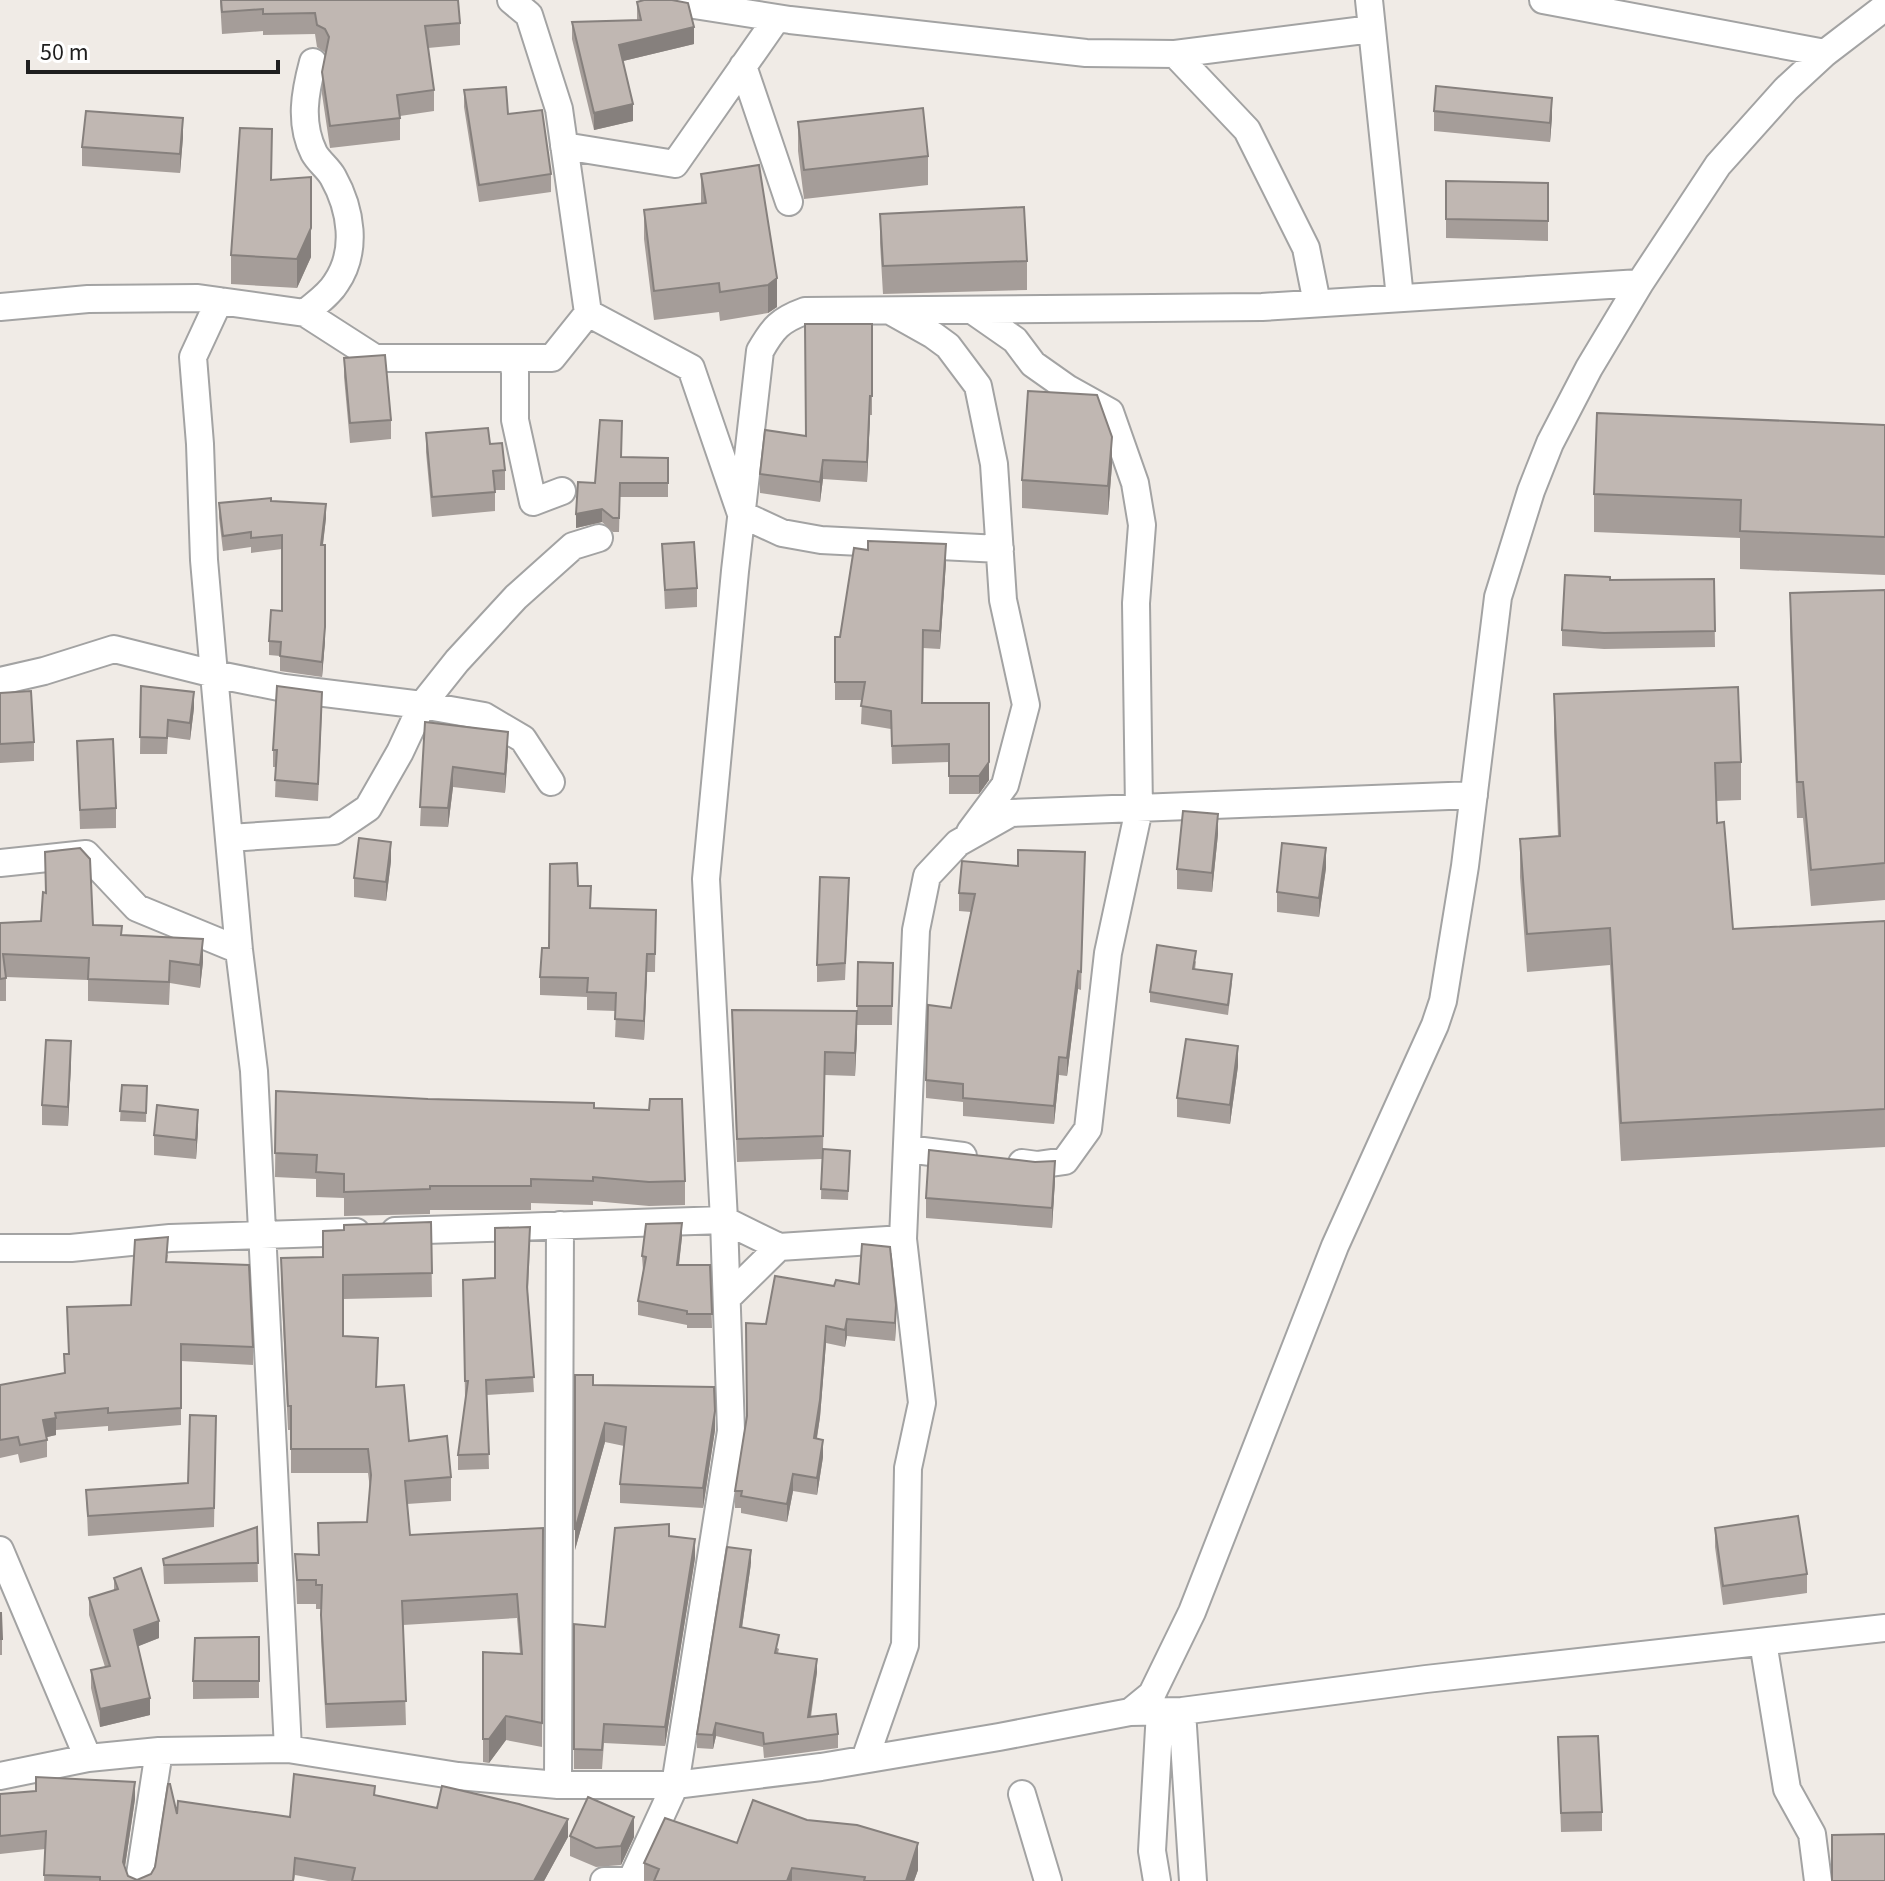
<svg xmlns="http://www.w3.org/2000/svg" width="1885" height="1881" font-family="'Source Sans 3',sans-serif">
<rect width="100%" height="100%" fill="#f0ebe6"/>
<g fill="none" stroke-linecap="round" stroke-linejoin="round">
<defs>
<path id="minor" d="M511,0l18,15 30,94 29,204 103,55 50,146 41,19 39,7 179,9
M662,0l128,20 296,33 89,1 197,-25
M1369,0l31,298
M1543,0l282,53
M1175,54l72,76 59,118 11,55
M743,66l46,136
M564,146l111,18 102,-146
M219,301l-26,56 7,87 4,116 10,114 70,14 138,17 62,11 39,23 28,43
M0,307l88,-8 110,-1 107,15 70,45h177l36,-45
M972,310l43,30 18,24 34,24 43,24 25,71 7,42 -6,78 3,206 -31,144 -20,176 -23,32 -28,4 -15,-2
M892,312l41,23 15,11 30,40 16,78 9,136 23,105 -21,80 -35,47
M305,313c10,-9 24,-18 31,-30 22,-32 15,-74 -3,-106 -5,-9 -14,-15 -19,-24 -15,-30 -9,-61 -1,-91
M512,358l3,14v48l18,82 29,-11
M0,681l44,-10 70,-22 100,25 25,276 15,121 34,678
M229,838l105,-7 34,-23 32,-56 22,-47 35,-44 59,-64 57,-51 26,-8
M0,863l86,-9 51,54 102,42
M907,1149l56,7
M395,1231l329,-11 55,27
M903,1239l13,-309 11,-54 31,-33 53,-30 463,-18
M0,1248h71l99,-10 186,-6
M727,1298l52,-51 124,-8 19,164 -14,65 -3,177 -40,114
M0,1550l88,208
M1763,1642l24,147 25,45 6,47
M1182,1711l11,170
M1130,1712l52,-1 244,-32 459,-51
M0,1776l88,-18 71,-7 129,-2 170,27 100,9h117l146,-18 178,-30 131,-25 22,-18 40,-82 143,-366 100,-221 8,-24 22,-135 33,-269 33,-106 19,-48 39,-75 51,-85 78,-118 68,-76 39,-36 60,-46
M558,1785l2,-560
M1022,1794l26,87
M139,1881l20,-130
M604,1881h26
M631,1881l44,-96 56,-354 -7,-211 -18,-341 29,-308 25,-220c13,-23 20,-31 45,-40l457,-4 378,-24
M1157,1881l-5,-30 8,-140"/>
</defs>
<!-- minor casing -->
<use href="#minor" stroke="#a3a3a3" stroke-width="30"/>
<!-- minor -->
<use href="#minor" stroke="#fff" stroke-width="26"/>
</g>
<!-- wall -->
<path fill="#a59d99" d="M220,0h238l2,23v22l-32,3 6,42v21l-34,5v24l-70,8 -8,-54v-22l4,-19 -9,-6 -2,-13 -52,1v-4l-41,3z
M637,2l57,42 -71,17 10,60 -39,9 -22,-91v-17l65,-2z
M464,90l44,24 43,60v18l-72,10 -15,-95z
M1434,111l118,6 -2,25 -116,-11z
M798,122l130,34v29l-124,14 -6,-48z
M183,137l-3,36 -98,-7v-19z
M759,165l18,142 -9,6 -48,8 -1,-9 -65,8 -10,-81v-29l57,-7v-29z
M272,179l39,78 -14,31 -66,-4v-29z
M1446,181l102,2v58l-102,-3z
M880,214l147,47v29l-144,4 -3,-51z
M872,324v91h-2l-3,67 -44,-3 -3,23 -60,-9v-19l46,-38z
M344,358l47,62v19l-41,4 -6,-66z
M1885,425v150l-145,-6v-31l-146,-6v-38z
M426,433l64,11 15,26v20h-10v21l-63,6 -6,-65z
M621,457l47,1v39h-48l-1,35h-6l-11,-10 -26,6 19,-45z
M1112,465l-4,50 -86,-7v-28z
M271,501l55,17 -3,27 2,96 -3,36 -42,-6v-15l-11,-1v-14l13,-30v-62l-31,4v-6l-28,4 -4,-33v-15z
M662,544l35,44v19l-32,2z
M946,562l-6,87 -17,-1 -1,55 67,77 -10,14h-30v-32l-57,2 -1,-35 -30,-5 1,-24h-27v-63h5z
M1714,579l1,68 -111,2 -42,-3v-16l48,-50z
M1885,590v310l-74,6 -8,-88h-6l-7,-189v-36z
M141,686l53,22 -4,32 -22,-3 -1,17h-27z
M0,693l34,49v19l-34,2z
M1554,694l187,68v38l-25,1 1,22 16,106 152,-8v226l-264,14 -11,-196 -83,7 -7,-95v-38l38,-3 -4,-105z
M322,709l-4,92 -43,-4 1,-30h-3v-17z
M425,722l83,29 -3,42 -52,-6 -5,40 -28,-1z
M77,741l39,67v20l-36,1z
M1218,834l-6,58 -35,-3v-20z
M45,852l48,73 110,37 -3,26 -30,-5 -1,22 -81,-4v-21l-82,-3v24h-6v-78l41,-2 4,-28z
M1085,852l-4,138 -3,-1 -1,6 -10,81 -8,-1 -5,49 -91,-8v-14l-37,-4v-18l25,-72 20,-96 -12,-1v-18l59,-27z
M391,861l-5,40 -32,-4v-19z
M1326,868l-7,49 -42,-5v-20z
M578,886l13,22 65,2 -1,62h-8l-3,68 -29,-3 1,-26 -29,-1v-13l-47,-2v-18z
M849,895l-4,85 -28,2v-17z
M1196,961l-1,9 37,13 -4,32 -78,-13v-10z
M858,962l35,1 -1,62h-35z
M732,1010l125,24 -2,42 -30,-1 -2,74 27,2 -2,49 -27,-1 1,-40 -85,3z
M71,1061l-3,65 -26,-1v-20z
M1238,1066l-8,58 -53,-7v-19z
M122,1085l25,1 -1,36 -26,-1z
M276,1091l318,17 91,73v24l-36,1 -56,-5v4l-62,-2v7h-101v4l-86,2v-18l-28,-1v-18l-41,-2z
M198,1130l-2,29 -42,-4v-20z
M1055,1180l-3,48 -126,-10v-20z
M431,1222l1,75 -89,2v37l34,51 32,54 42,36v24l-44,3 3,31 133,-7 -1,219 -36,-7 -17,23 -6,-1v-110l37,2 -3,-36 -114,7 3,100 -80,3 -5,-90v-29h-5v-5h-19l-2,-50 23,1 49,-33 3,-33 -2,-16h-77v-43h-3l-7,-148v-24l42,-1 21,-27z
M682,1237l-3,28h31l2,63h-25v-3l-49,-10v-14l5,-30 -1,-15z
M530,1242l-2,50 6,100 -47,3 2,74 -31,1v-15l8,-58h-1l-2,-117 32,-2z
M168,1254l-1,8 86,85v18l-72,-4v64l-73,6v-5l-52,4v5l-9,2v20l-27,6 -2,-9 -18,4v-73l64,-12v-19h5l-2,-47 64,-2z
M834,1286l62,36 -1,19 -48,-5 -2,11 -19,-4 -6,74 -3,21 6,19 -6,38 -24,-4 -6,31 -46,-9v-5h-6v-17l31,-167z
M593,1385l122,45 -12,78 -83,-5v-19l4,-38 -19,-4 -30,108z
M216,1416l-2,111 -126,9 -2,-46 102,-7z
M257,1527l1,55 -94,2 -1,-25z
M1715,1528l92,46v19l-84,12 -8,-58z
M669,1536l26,22 -30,188 -61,-3 -2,26h-28v-145l31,3z
M751,1563l-9,65 37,21 -1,4 39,19 -6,45 27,17v14l-74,10 -1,-11 -47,-11 -3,13 -16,-1v-14z
M114,1578l45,60 -21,8 12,69 -50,12 -9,-39v-18l14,-3 -16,-52v-17l25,-7z
M0,1613l2,26v16h-2z
M259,1637v61l-66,1v-18z
M1558,1737l44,75v19l-41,1z
M0,1794l135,5 -10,68 3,9 9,4 14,-6 26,-60 113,3 85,-22 193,42 -24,44h-216l-33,-6 -1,6h-250l1,-32 -45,5z
M570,1836l64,1 -13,28 -25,2 -26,-11z
M737,1843l181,27 -4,11h-270v-18z"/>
<!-- shaded-wall -->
<path fill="#86807d" d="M694,27v17l-75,18v-17z
M1552,98v19l-2,25v-19z
M633,104v17l-39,9v-17z
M183,118v19l-3,36v-19z
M311,228v29l-14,31v-29z
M777,278v29l-9,6v-28z
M870,396v19l-3,67v-20z
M1112,437v28l-4,50v-29z
M823,460v19l-3,23v-20z
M326,504v14l-5,41v-14z
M602,509v13l-26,6v-14z
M946,544v18l-6,87v-18z
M325,545v96l-3,36v-15z
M194,692v16l-4,32v-17z
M508,732v19l-3,42v-19z
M989,762v18l-10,14v-18z
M453,767v20l-5,40v-19z
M1218,814v20l-6,58v-19z
M391,842v19l-5,40v-19z
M1326,848v20l-7,49v-19z
M203,939v23l-3,26v-23z
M647,954v18l-3,68v-19z
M1078,971v18l-11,87v-18z
M857,1011v23l-2,42v-23z
M71,1041v20l-3,65v-19z
M1238,1046v20l-8,58v-19z
M1059,1057v18l-5,49v-18z
M198,1110v20l-2,29v-19z
M1055,1161v19l-3,48v-20z
M682,1223v14l-5,42v-14z
M896,1305v17l-1,19v-18z
M847,1319v17l-2,11v-17z
M826,1326v17l-6,74 -6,38v-17z
M715,1411v19l-12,78v-20z
M56,1418v17l-13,3v-18z
M605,1423v19l-30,108v-20z
M823,1440v17l-6,38v-17z
M793,1474v17l-6,31v-18z
M695,1539v19l-30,188v-19z
M751,1550v13l-11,78v-14z
M159,1621v17l-25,10v-18z
M817,1659v13l-9,59v-14z
M150,1698v17l-50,12v-18z
M506,1716v24l-17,23v-24z
M716,1723v13l-3,13v-14z
M135,1782v17l-12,80v-17z
M634,1817v20l-13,28v-19z
M568,1819v18l-24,44h-10z
M918,1843v27l-4,11h-8z
M792,1868v13h-5z"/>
<!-- building -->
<path fill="#c0b7b2" stroke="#86807d" stroke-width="2" d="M221,0h237l2,23 -35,3 9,64 -37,5 3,23 -70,8 -8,-54 7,-35 -4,-8 -8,-4 -2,-12 -52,1v-5l-41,3z
M644,0h28l16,3 6,24 -75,18 14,59 -39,9 -22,-91 69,-2 -4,-18z
M1436,86l116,12 -2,25 -116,-12z
M506,87l2,27 34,-4 9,64 -72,11 -15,-95z
M923,108l5,48 -124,14 -6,-48z
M86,111l97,7 -3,36 -98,-7z
M240,128l32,1 -1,51 40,-3v51l-14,31 -66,-4z
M759,165l18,113 -9,7 -48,7 -1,-9 -65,8 -10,-81 62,-7 -5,-29z
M1446,181l102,2v38l-102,-2z
M1024,207l3,54 -144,5 -3,-52z
M805,324h67v72h-2l-3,66 -44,-2 -3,22 -60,-8 5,-44 41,6z
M385,355l6,65 -41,3 -6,-65z
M1028,391l69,4 15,42 -4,49 -86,-6z
M1597,413l288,12v112l-145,-6 1,-31 -147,-6z
M600,420l22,1 -1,36 47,1v25h-48l-1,35h-6l-11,-9 -26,5 2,-32 17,1z
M488,428l2,16 12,-1 3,27 -12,1 2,21 -63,5 -6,-64z
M271,498v3l55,3 -5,41h4v82l-3,35 -42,-6 1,-14 -12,-1 2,-31 11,1v-76l-31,3v-6l-28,4 -4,-33z
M868,541l78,3 -6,87 -17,-1 -1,73h67v59l-10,14h-30v-32l-57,2 -1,-35 -30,-5 4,-24h-30v-45h5l14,-89 14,2z
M694,542l3,46 -32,2 -3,-46z
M1565,575l45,2v3l104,-1 1,52 -111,2 -42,-3z
M1885,590v273l-74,7 -8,-88h-6l-7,-189z
M141,686l53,6 -4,31 -22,-3 -1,18 -27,-1z
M277,686l45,6 -4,92 -43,-4 2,-30h-4z
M1738,687l3,75 -26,1 2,60 7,-1 9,107 152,-8v188l-264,14 -11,-195 -83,6 -7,-95 40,-3 -6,-142z
M31,691l3,51 -34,2v-51z
M425,722l83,10 -3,42 -52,-7 -5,41 -28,-1z
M113,739l3,69 -36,2 -3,-69z
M1183,811l35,3 -6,59 -35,-4z
M359,838l32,4 -5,40 -32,-4z
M1282,843l44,5 -7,50 -42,-6z
M80,848l10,11 3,66 29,1 -1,9 82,4 -3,26 -30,-4 -1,21 -81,-3 1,-21 -86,-4 3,24 -6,1v-56l41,-2 2,-29 3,1 -1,-41z
M1018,850l67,2 -4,120 -3,-1 -1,7 -10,80 -8,-1 -5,49 -91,-8v-14l-37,-4 2,-75 23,3 24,-114 -16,-1 3,-32 56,5z
M577,863l1,23h13l-1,22 66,2 -1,44h-8l-3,67 -29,-2 1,-26 -29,-1 1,-14 -48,-1 2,-29h7l1,-84z
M820,877l29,1 -4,85 -28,2z
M1157,945l39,6 -3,18 39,5 -4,31 -78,-13z
M858,962l35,1 -1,43h-35z
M732,1010l125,1 -2,42 -30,-1 -2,84 -86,3z
M1186,1039l52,7 -8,59 -53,-7z
M46,1040l25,1 -3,66 -26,-2z
M122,1085l25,1 -1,27 -26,-2z
M276,1091l152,8 166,4v5l55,2 1,-11h32l3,82 -36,1 -56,-5v4l-62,-2v7h-101v3l-86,3v-18l-28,-2 1,-17 -42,-2z
M157,1105l41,5 -2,30 -42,-5z
M823,1149l27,2 -2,40 -27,-2z
M929,1150l106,12 20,-1 -3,47 -126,-10z
M431,1222l1,51 -89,2v61l35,2 -2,49 28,-2 5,56 38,-5 4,41 -46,4 5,54 133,-7 -1,195 -36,-7 -17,23h-6v-87l39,2 -5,-60 -115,7 4,100 -80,3 -5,-89 1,-30h-6v-5h-19l-2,-26 24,1 -1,-32 49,-1 4,-47 -3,-26h-77v-43h-3l-7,-148 42,-1v-26l21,-1v-5z
M682,1223l-5,42h33l2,49h-25v-3l-49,-10 8,-44 -4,-1 4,-32z
M530,1227l-3,60 7,90 -48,3 3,74 -31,1 10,-74h-3l-2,-101 32,-2v-50z
M168,1237l-2,25 83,3 4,82 -72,-3v64l-73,5v-5l-53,5 1,5 -13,2 4,20 -27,5 -2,-8 -18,3v-55l65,-12 -1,-19h5l-2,-47 64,-2 4,-65z
M862,1244l28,3 6,58 -1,18 -48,-4 -2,11 -19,-4 -6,74 -6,38 9,2 -6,38 -24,-4 -6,30 -46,-8 1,-5h-7l12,-75 -1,-93 20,1 9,-48 59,10 2,-6 23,4z
M575,1375h18v10l121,2 1,24 -12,77 -83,-4 6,-57 -21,-4 -30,107z
M190,1415l26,1 -2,92 -126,8 -2,-26 102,-7z
M1798,1516l9,58 -84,12 -8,-58z
M669,1524v12l26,3 -30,188 -61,-3 -2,26 -28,-1v-125l31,3 10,-99z
M257,1527l1,36 -94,2 -1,-6z
M727,1547l24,3 -11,77 39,8 -4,18 42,6 -9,58 28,-3 2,20 -74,10 -1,-11 -47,-10 -3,12 -16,-1z
M141,1568l18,53 -25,9 16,68 -50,11 -9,-39 19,-4 -21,-68 29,-9 -4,-11z
M0,1613h1l1,26h-2z
M259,1637v44h-66l2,-43z
M1598,1736l4,76 -41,1 -3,-76z
M294,1774l81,12 -1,9 63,13 5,-22 77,18 49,15 -34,62h-182l3,-13 -60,-10 -2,23h-193v-4l-56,-2 2,-44 -46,5v-42l36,-3v-14l99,5 -12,80 5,14 9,4 14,-6 4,-7 13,-83h2l7,30 1,-13 112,16z
M588,1797l46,20 -13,29 -25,2 -26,-12z
M753,1800l54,20 50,5 61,18 -12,38h-42l1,-4 -73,-9 -5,13h-133l5,-12 -15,-6 21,-45 72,25z
M1885,1834v47h-53v-46z"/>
<!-- scale -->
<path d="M28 60v12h250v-12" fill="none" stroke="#1f1f1f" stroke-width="4"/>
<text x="40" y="60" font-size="24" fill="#1f1f1f" stroke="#ffffff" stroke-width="6" paint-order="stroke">50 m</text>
</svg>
